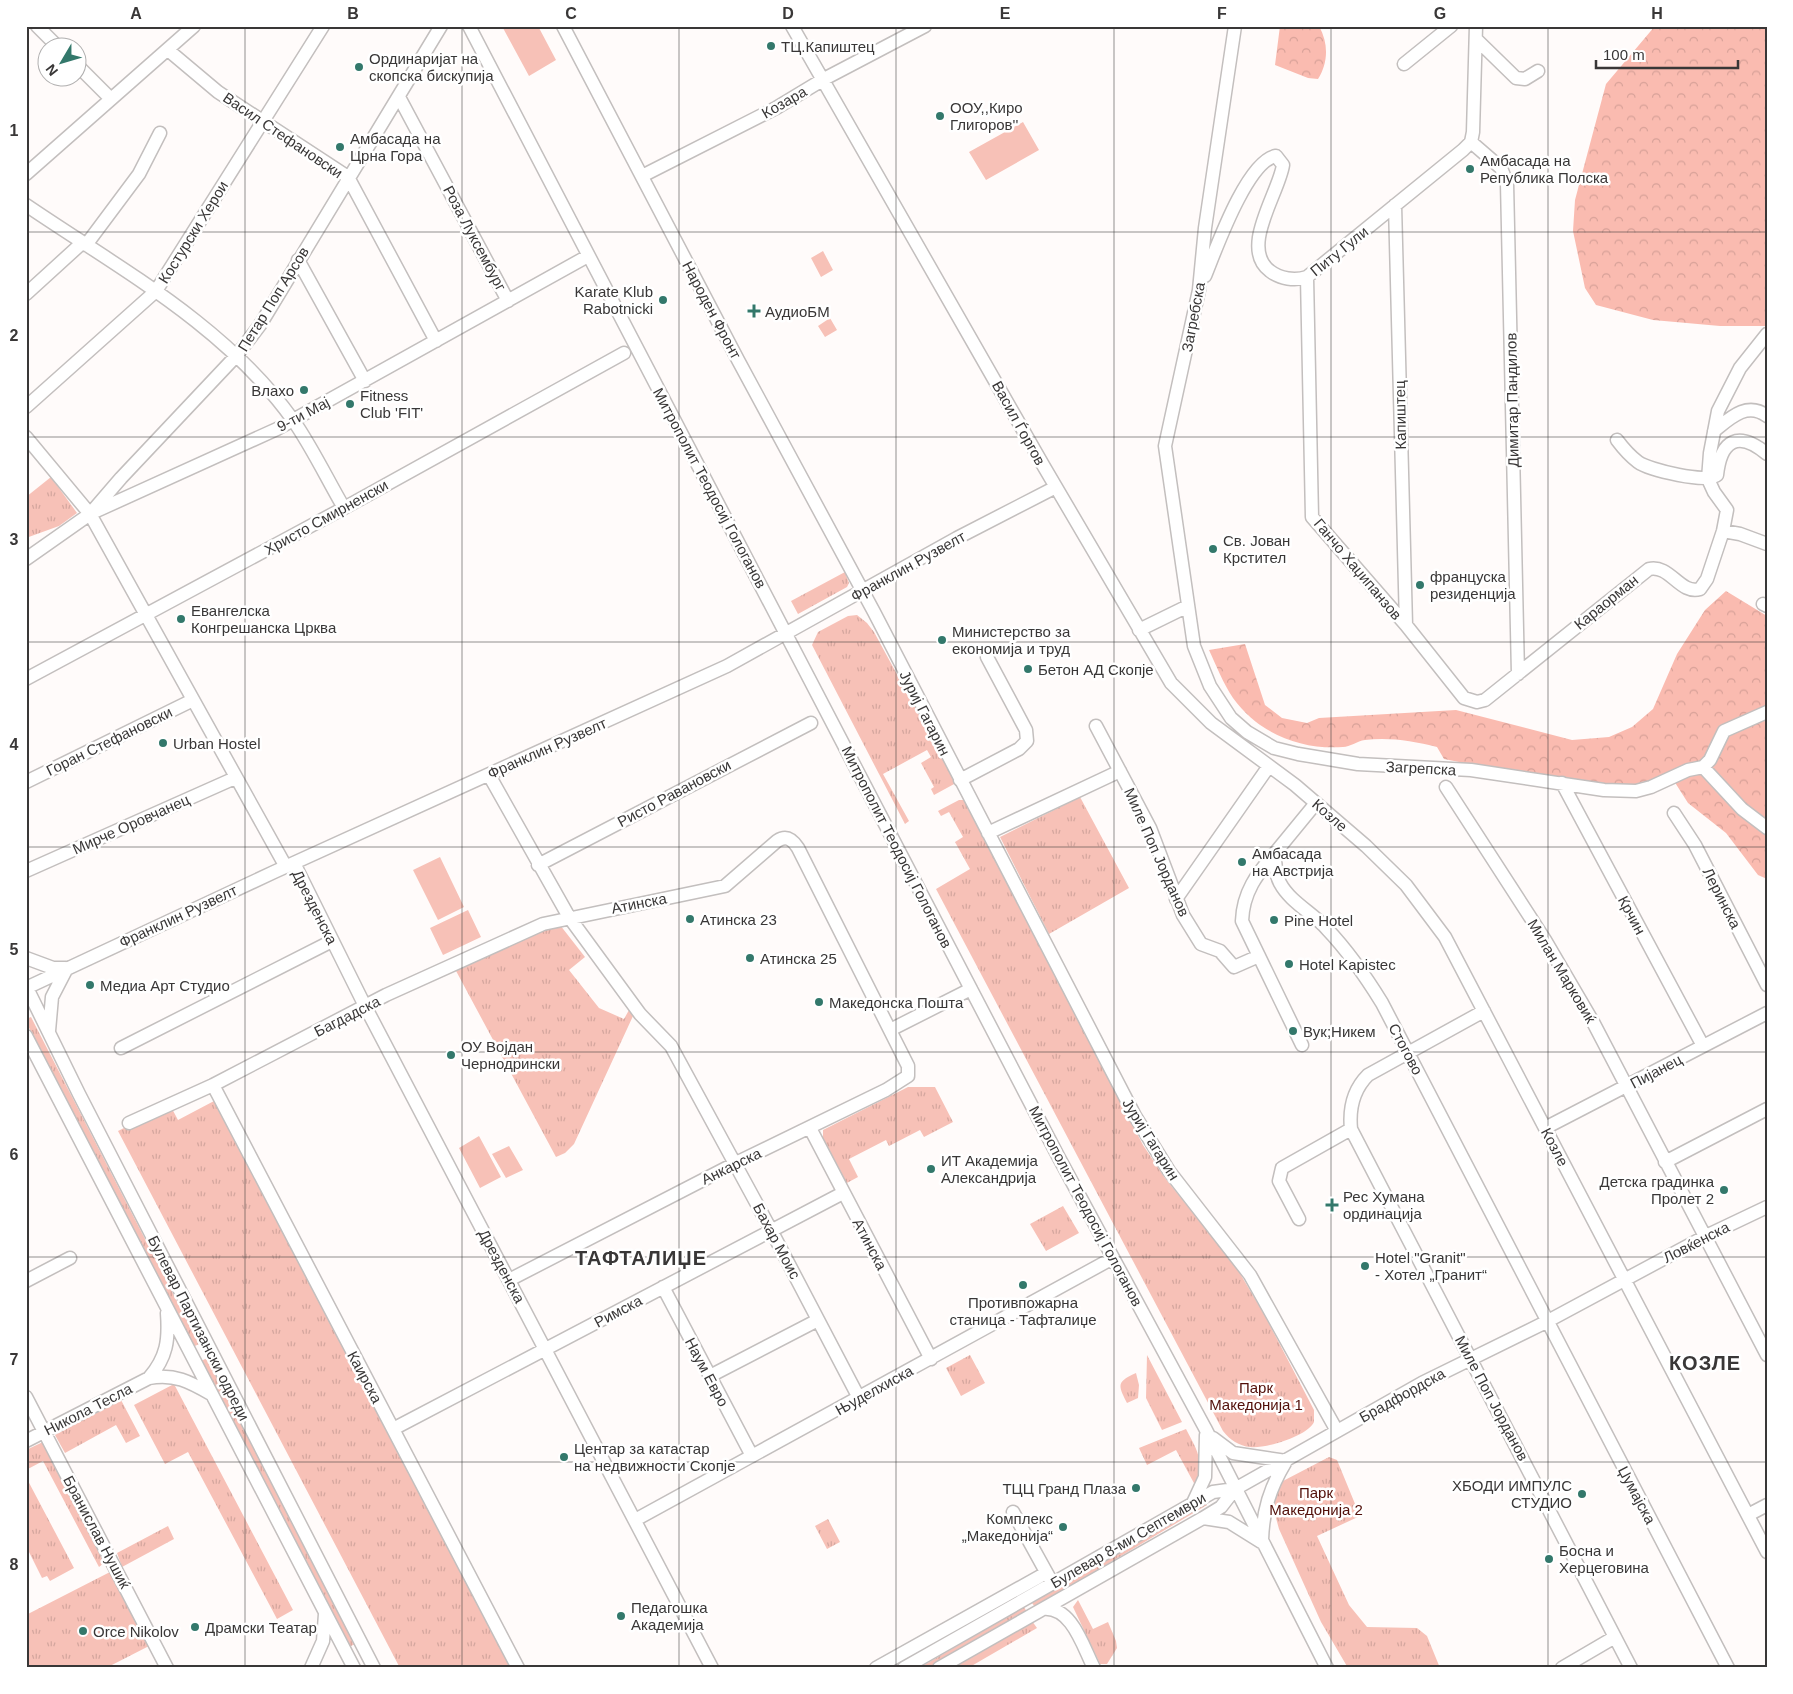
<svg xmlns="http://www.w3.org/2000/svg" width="1793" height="1694" font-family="Helvetica,sans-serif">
<defs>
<pattern id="grass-tufts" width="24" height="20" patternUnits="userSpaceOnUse" patternTransform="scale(1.25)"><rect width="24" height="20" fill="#f7c1b7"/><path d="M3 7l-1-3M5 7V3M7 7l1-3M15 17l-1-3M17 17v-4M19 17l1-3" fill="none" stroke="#d4a69e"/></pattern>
<pattern id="forest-crowns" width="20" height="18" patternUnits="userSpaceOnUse" patternTransform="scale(1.25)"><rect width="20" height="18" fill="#fabbb0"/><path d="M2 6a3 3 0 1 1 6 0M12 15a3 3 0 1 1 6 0" fill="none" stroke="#d7a198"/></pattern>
</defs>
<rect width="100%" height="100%" fill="#fffbfa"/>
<!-- grass -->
<path fill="url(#grass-tufts)" d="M51,477l26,36 -18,13 -33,12v-41z
M845,572l4,11 -2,4 -49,27 -7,-13z
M857,615l10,8 7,9 82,151 -22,12 -3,-6 3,-2 -13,-24 10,-6 -4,-7 -44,24 26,47 -4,3 -93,-179 6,-13 30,-16z
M1080,797l49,91 -80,46 -49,-97z
M959,800h6l7,12 171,333 22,33 70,87 29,49 50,96v12c-6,14 -49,27 -64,25 -11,-1 -20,-7 -27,-16l-287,-542 34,-20 -15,-27 8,-5 -14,-25 -8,4 -3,-5z
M560,925l25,32 -16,13 30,38 25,11 5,-9 4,6 -59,128 -9,9 -9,4 -101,-188 57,-27z
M31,1017l168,327 -6,3 -167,-325v-3z
M908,1087h27l18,35 -29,15 -4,-7 -31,16 -3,-6 -37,19 9,18 -13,7 -22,-43v-11z
M214,1101l298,567h-112l-282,-537 52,-26 8,15z
M1063,1206l16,27 -33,18 -16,-27z
M970,1355l15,28 -24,13 -15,-28z
M1147,1355l35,67 -20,8 -16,-32z
M207,1358l148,286 -6,3 -148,-286z
M1136,1373l3,12 -1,13 -11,5c-9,-18 -11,-21 9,-30z
M174,1384l119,226 -16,9 -89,-167 -23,12 -31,-59z
M121,1400l19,36 -14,7 -10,-18 -51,28 -10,-18z
M1186,1429c11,21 19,32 9,56l-19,-35 -29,15 -8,-17z
M43,1442l62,120 -6,5 -56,-106 -17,9v-20z
M1329,1457l8,3 23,56 -43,20 32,69 18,22 50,1 10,8 13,32h-92l-27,-46 -42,-93 -6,-22 4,-17 6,-9z
M26,1477l48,91 -24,13 -3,-5 -5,2 -13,-26 -3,1z
M1205,1503l2,2 -172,102 -3,-4z
M828,1519l12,23 -13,7 -12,-23z
M168,1526l6,13 -52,28 -5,-14z
M110,1572l39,74 -43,22h-80v-53z
M1078,1600l15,29 15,-7 8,19 1,7 -10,16h-7l-27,-57z
M1024,1607l3,5 -98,56h-10z
M1032,1621l5,7 -69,40h-18z"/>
<!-- forest -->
<path fill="url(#forest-crowns)" d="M1280,26h39c10,18 9,37 -1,53l-10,-1 -33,-13z
M1655,26h112v300h-47l-67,-6 -57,-15 -11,-17 -12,-57 2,-31 31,-116z
M1726,591l41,25v263l-9,-4 -32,-42 -38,-30 -14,-22c-25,3 -51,6 -76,5 -49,-3 -105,-18 -154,-27l-7,-12c-24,-6 -48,-10 -72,-7 -8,1 -15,7 -22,7 -43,3 -85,-14 -110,-49 -10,-15 -17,-33 -24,-48l36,-6 20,61 17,13 25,5 12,-5 137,-8 116,30 37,-3 23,-10 21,-18 24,-55 28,-44z"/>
<!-- garden -->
<path fill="#f7c1b7" d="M507,26h31l18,34 -27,16 -26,-48z
M1023,122l16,28 -53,30 -17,-28z
M823,251l10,19 -12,7 -10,-19z
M830,318l7,12 -12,7 -7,-11z
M440,857l24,50 -26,13 -25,-50z
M468,910l13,27 -38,18 -13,-27z
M479,1136l22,41 -21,11 -21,-40z
M509,1146l14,24 -17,8 -14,-24z"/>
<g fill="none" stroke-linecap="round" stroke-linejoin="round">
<defs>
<path id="minor" d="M37,26l22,22
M469,26l589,1130 147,272 122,240
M563,26l175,334 136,252 261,504 34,55 81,104 87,156
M792,26l251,439 128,218 40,40 84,62 71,61 40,39 39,52 322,615
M1235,26l-30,202 -6,62 -34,156 29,200 16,40 21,32 16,14 27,16 24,6 60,10 113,6 133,20 32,1 15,-4 37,-17 15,-3 7,-7 14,-29 43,-19
M1476,39l40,39 9,1 13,-8
M168,50l50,42 130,85 88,164
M1404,64l47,-38
M78,66l33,33
M399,97l109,204
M1471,142l30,26 6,15 11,491
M26,174l168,-148
M642,176l134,-68 48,-29 101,-53
M26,205c94,64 199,120 267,215 19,27 34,59 51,88
M1395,205l11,420
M86,245l53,-71 21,-41
M298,260l67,121
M1205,276c11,-27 42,-115 71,-120l7,9c-4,28 -44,83 -13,106 10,8 25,10 37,6l156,-127 8,-8 2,-10 3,-106
M1307,277l5,240 94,108 58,73 13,4 8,-2 164,-131c21,-5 31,26 51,20l7,-10 16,-48 4,-21 -13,-18 -6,-13 2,-26 8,-42 22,-43 27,-34
M26,294l56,-51
M26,407l130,-116 167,-265
M1714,431c16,-13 33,-30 53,-15
M26,437l64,77 196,353
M1617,440c6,8 13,16 21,22 11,8 70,22 79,13 4,-35 21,-45 50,-21
M94,512l183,-83 311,-173
M1723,531l17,3 27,10
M26,559l64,-45 31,-36 116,-123 23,-30 181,-299
M1763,604l4,2
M1139,630l49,-24
M26,679l318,-171 280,-155
M1096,726l54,102 33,87 18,29 19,7 14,16 25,-11
M1703,767l39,42 25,19
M489,775l80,142 71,97 31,32 100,184 88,168
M960,780l59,-31 8,-8 -1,-11 -39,-73
M26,782l167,-82
M1562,783l141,263
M1446,787l99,153 48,82 174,333
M1316,803l-41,50c0,10 0,21 5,30 10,19 33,30 47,46 22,23 39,48 55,74l346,665
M1674,813l21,32 72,140
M988,833l132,-62
M1275,853c-18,21 -32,39 -33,68l60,124
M294,863l71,143 347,662
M538,865l273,-142
M26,871l209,-93
M1176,899l93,-133
M26,958l27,10h12
M26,986l53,108 295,574
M26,988l248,-116 453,-206 230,-128 99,-51
M1484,1011l-116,64c-15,15 -19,34 -17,54l280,539
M890,1030l81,-41
M49,1031l3,-34 15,-29
M26,1036l328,632
M121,1048l211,-107
M213,1085l305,583
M129,1123l84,-38 173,-90 157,-71 182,-38 52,-45c9,-6 15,-2 21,7l110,218v10l-22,14 -150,73 -227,117
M810,1128l121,231
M1545,1128l222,-115
M1665,1162l102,-53
M1299,1219l-20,-38 3,-13 69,-39
M26,1281l44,-23
M663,1287l89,169
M710,1376l108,-56
M149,1378c18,-21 20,-38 18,-65
M26,1397l141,271
M393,1429l450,-236
M1213,1438l20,15 53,8
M26,1441l123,-63c25,-5 41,4 62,16
M1193,1503l12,-26 1,-42
M1013,1512l37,67
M1748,1515l19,-10
M1203,1518l26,4 32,20
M635,1520l478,-262
M1262,1540c1,-30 8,-52 23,-77
M1043,1609c29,-3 40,38 51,59
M311,1668l12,-27 2,-27
M876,1668l170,-95
M904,1668l309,-176 22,-3
M939,1668l264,-150 18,-11 14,-18 187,-106 124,-61 160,-86 61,-29
M1562,1668l53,-31"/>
</defs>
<!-- minor casing -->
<use href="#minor" stroke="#c3bfbe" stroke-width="15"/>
<!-- minor -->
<use href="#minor" stroke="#fff" stroke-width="12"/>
</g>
<!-- grid -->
<path fill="none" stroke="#393737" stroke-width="1" stroke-opacity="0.55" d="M245,26v1642M462,26v1642M679,26v1642M896,26v1642M1114,26v1642M1331,26v1642M1548,26v1642M26,232h1741M26,437h1741M26,642h1741M26,847h1741M26,1052h1741M26,1257h1741M26,1462h1741"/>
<!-- markers -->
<g fill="#33786b" stroke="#fff" stroke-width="2">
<circle cx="771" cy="46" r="5"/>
<circle cx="359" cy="67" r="5"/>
<circle cx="940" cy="116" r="5"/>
<circle cx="340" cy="147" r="5"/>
<circle cx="1470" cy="169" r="5"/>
<circle cx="663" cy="300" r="5"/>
<path d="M751.5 303.5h5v5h5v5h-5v5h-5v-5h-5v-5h5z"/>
<circle cx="304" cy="390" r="5"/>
<circle cx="350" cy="404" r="5"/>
<circle cx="1213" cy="549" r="5"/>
<circle cx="1420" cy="585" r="5"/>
<circle cx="181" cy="619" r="5"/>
<circle cx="942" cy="640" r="5"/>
<circle cx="1028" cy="669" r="5"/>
<circle cx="163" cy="743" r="5"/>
<circle cx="1242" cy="862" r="5"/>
<circle cx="690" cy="919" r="5"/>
<circle cx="1274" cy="920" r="5"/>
<circle cx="750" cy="958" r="5"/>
<circle cx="1289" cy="964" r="5"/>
<circle cx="90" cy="985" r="5"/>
<circle cx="819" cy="1002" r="5"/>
<circle cx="1293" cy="1031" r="5"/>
<circle cx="451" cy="1055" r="5"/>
<circle cx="931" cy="1169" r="5"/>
<circle cx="1724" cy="1190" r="5"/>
<path d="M1329.5 1197.5h5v5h5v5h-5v5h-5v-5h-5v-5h5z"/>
<circle cx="1365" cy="1266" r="5"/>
<circle cx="1023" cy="1285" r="5"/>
<circle cx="564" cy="1457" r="5"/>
<circle cx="1136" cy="1488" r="5"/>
<circle cx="1582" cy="1494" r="5"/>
<circle cx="1063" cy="1527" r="5"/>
<circle cx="1549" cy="1559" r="5"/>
<circle cx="621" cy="1616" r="5"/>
<circle cx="195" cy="1627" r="5"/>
<circle cx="83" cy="1631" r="5"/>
</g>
<g text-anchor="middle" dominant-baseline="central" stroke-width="5" stroke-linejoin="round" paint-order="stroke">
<!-- poi labels -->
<g font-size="15" fill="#393737" stroke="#fff" text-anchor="start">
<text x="781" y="46">ТЦ.Капиштец</text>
<text x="369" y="58">Ординаријат на<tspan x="369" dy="17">скопска бискупија</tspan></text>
<text x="950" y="107">ООУ,,Киро<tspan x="950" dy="17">Глигоров''</tspan></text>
<text x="350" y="138">Амбасада на<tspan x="350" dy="17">Црна Гора</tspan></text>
<text x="1480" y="160">Амбасада на<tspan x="1480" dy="17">Република Полска</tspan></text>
<text x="653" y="291" text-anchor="end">Karate Klub<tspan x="653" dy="17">Rabotnicki</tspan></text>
<text x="765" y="311">АудиоБМ</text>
<text x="294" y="390" text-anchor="end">Влахо</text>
<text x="360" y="395">Fitness<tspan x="360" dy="17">Club 'FIT'</tspan></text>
<text x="1223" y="540">Св. Јован<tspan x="1223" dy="17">Крстител</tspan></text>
<text x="1430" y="576">француска<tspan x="1430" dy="17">резиденција</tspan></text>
<text x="191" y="610">Евангелска<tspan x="191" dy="17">Конгрешанска Црква</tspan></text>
<text x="952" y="631">Министерство за<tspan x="952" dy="17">економија и труд</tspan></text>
<text x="1038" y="669">Бетон АД Скопје</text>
<text x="173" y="743">Urban Hostel</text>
<text x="1252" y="853">Амбасада<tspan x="1252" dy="17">на Австрија</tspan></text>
<text x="700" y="919">Атинска 23</text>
<text x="1284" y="920">Pine Hotel</text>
<text x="760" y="958">Атинска 25</text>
<text x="1299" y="964">Hotel Kapistec</text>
<text x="100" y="985">Медиа Арт Студио</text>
<text x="829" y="1002">Македонска Пошта</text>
<text x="1303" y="1031">Вук;Никем</text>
<text x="461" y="1046">ОУ Војдан<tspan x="461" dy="17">Чернодрински</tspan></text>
<text x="941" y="1160">ИТ Академија<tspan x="941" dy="17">Александрија</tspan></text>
<text x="1714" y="1181" text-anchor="end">Детска градинка<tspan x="1714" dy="17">Пролет 2</tspan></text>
<text x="1343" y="1196">Рес Хумана<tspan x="1343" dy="17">ординација</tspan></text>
<text x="1375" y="1257">Hotel "Granit"<tspan x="1375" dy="17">- Хотел „Гранит“</tspan></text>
<text x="1023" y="1302" text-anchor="middle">Противпожарна<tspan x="1023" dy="17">станица - Тафталиџе</tspan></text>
<text x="574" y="1448">Центар за катастар<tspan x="574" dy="17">на недвижности Скопје</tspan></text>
<text x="1572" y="1485" text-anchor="end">ХБОДИ ИМПУЛС<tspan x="1572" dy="17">СТУДИО</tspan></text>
<text x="1126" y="1488" text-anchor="end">ТЦЦ Гранд Плаза</text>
<text x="1053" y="1518" text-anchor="end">Комплекс<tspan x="1053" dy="17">„Македонија“</tspan></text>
<text x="1559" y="1550">Босна и<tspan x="1559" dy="17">Херцеговина</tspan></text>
<text x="631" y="1607">Педагошка<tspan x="631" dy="17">Академија</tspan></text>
<text x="205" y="1627">Драмски Театар</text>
<text x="93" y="1631">Orce Nikolov</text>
</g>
<!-- street labels -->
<g font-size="15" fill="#393737" stroke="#fff">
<text transform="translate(784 102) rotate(-30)">Козара</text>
<text transform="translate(283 135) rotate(34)">Васил Стефановски</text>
<text transform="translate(193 232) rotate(-58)">Костурски Херои</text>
<text transform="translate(475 238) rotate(62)">Роза Луксембург</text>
<text transform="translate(1339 251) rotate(-39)">Питу Гули</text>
<text transform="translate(273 299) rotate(-58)">Петар Поп Арсов</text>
<text transform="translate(712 310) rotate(62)">Народен Фронт</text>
<text transform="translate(1193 317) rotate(-79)">Загребска</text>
<text transform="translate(1512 400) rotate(-91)">Димитар Пандилов</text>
<text transform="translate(303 414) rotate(-28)">9-ти Мај</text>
<text transform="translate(1400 415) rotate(-91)">Капиштец</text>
<text transform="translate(1019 423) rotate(61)">Васил Ѓоргов</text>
<text transform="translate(710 488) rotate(62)">Митрополит Теодосиј Гологанов</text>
<text transform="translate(326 517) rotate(-29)">Христо Смирненски</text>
<text transform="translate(908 566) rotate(-29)">Франклин Рузвелт</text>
<text transform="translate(1358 569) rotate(50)">Ганчо Хаџипанзов</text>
<text transform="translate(1606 602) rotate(-39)">Караорман</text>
<text transform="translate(925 713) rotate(63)">Јуриј Гагарин</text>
<text transform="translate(109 741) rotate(-26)">Горан Стефановски</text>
<text transform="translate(547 748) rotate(-24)">Франклин Рузвелт</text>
<text transform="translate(1421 768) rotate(3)">Загрепска</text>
<text transform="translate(674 793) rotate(-28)">Ристо Равановски</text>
<text transform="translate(1330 815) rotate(41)">Козле</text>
<text transform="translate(131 824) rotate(-24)">Мирче Оровчанец</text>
<text transform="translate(897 847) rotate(63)">Митрополит Теодосиј Гологанов</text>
<text transform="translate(1157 852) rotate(66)">Миле Поп Јорданов</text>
<text transform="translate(1722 898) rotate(63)">Леринска</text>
<text transform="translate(639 903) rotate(-11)">Атинска</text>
<text transform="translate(315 907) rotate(63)">Дрезденска</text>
<text transform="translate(1632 915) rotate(62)">Крчин</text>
<text transform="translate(178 916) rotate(-25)">Франклин Рузвелт</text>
<text transform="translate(1562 971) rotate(59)">Милан Марковиќ</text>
<text transform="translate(347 1016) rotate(-27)">Багдадска</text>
<text transform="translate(1406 1049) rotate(62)">Стогово</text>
<text transform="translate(1656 1071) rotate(-28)">Пијанец</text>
<text transform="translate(1151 1139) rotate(58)">Јуриј Гагарин</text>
<text transform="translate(1555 1147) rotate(62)">Козле</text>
<text transform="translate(731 1166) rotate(-26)">Анкарска</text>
<text transform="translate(1086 1206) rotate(62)">Митрополит Теодосиј Гологанов</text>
<text transform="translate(777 1241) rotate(62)">Бахар Моис</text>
<text transform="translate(1696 1242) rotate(-27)">Ловќенска</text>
<text transform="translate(870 1244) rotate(62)">Атинска</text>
<text transform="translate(502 1266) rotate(62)">Дрезденска</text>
<text transform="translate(618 1311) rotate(-28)">Римска</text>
<text transform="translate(199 1328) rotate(63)">Булевар Партизански одреди</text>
<text transform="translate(707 1372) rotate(62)">Наум Евро</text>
<text transform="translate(365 1377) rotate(62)">Каирска</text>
<text transform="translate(874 1390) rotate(-29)">Њуделхиска</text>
<text transform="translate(1402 1395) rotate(-29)">Брадфордска</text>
<text transform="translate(1492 1398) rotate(62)">Миле Поп Јорданов</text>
<text transform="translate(88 1409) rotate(-27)">Никола Тесла</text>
<text transform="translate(1637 1495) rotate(62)">Џумајска</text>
<text transform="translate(97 1532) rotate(62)">Бранислав Нушиќ</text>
<text transform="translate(1128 1540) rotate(-30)">Булевар 8-ми Септември</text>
</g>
<!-- park labels -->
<g font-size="15" fill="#520f09" stroke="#fff">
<text x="1256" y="1387">Парк<tspan x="1256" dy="17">Македонија 1</tspan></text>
<text x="1316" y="1492">Парк<tspan x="1316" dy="17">Македонија 2</tspan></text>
</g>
<!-- district labels -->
<g font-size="20" font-weight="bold" letter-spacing="1" fill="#393737" stroke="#fff">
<text x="641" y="1258">ТАФТАЛИЏЕ</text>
<text x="1705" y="1363">КОЗЛЕ</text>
</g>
</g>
<!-- border -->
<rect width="1793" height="1694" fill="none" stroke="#ffffff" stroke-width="55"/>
<!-- north arrow -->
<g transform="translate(62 62) rotate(232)"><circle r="24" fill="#ffffff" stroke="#b0afaf"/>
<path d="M0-4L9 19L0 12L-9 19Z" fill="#33786b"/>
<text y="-8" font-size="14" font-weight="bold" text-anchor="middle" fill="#393737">N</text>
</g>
<!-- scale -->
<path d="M1596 60v8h142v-8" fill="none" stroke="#393737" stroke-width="2.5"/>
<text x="1603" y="60" font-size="15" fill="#393737" stroke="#ffffff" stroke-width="4" paint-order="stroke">100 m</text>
<rect x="28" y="28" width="1738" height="1638" fill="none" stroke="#393737" stroke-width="2"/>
<g font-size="16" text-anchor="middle" font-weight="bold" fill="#393737">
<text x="136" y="19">A</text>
<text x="353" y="19">B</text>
<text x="571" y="19">C</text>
<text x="788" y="19">D</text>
<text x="1005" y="19">E</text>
<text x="1222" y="19">F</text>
<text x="1440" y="19">G</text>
<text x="1657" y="19">H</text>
<text x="14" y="136">1</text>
<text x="14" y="341">2</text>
<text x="14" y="545">3</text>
<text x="14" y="750">4</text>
<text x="14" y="955">5</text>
<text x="14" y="1160">6</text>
<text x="14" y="1365">7</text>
<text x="14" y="1570">8</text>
</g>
</svg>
